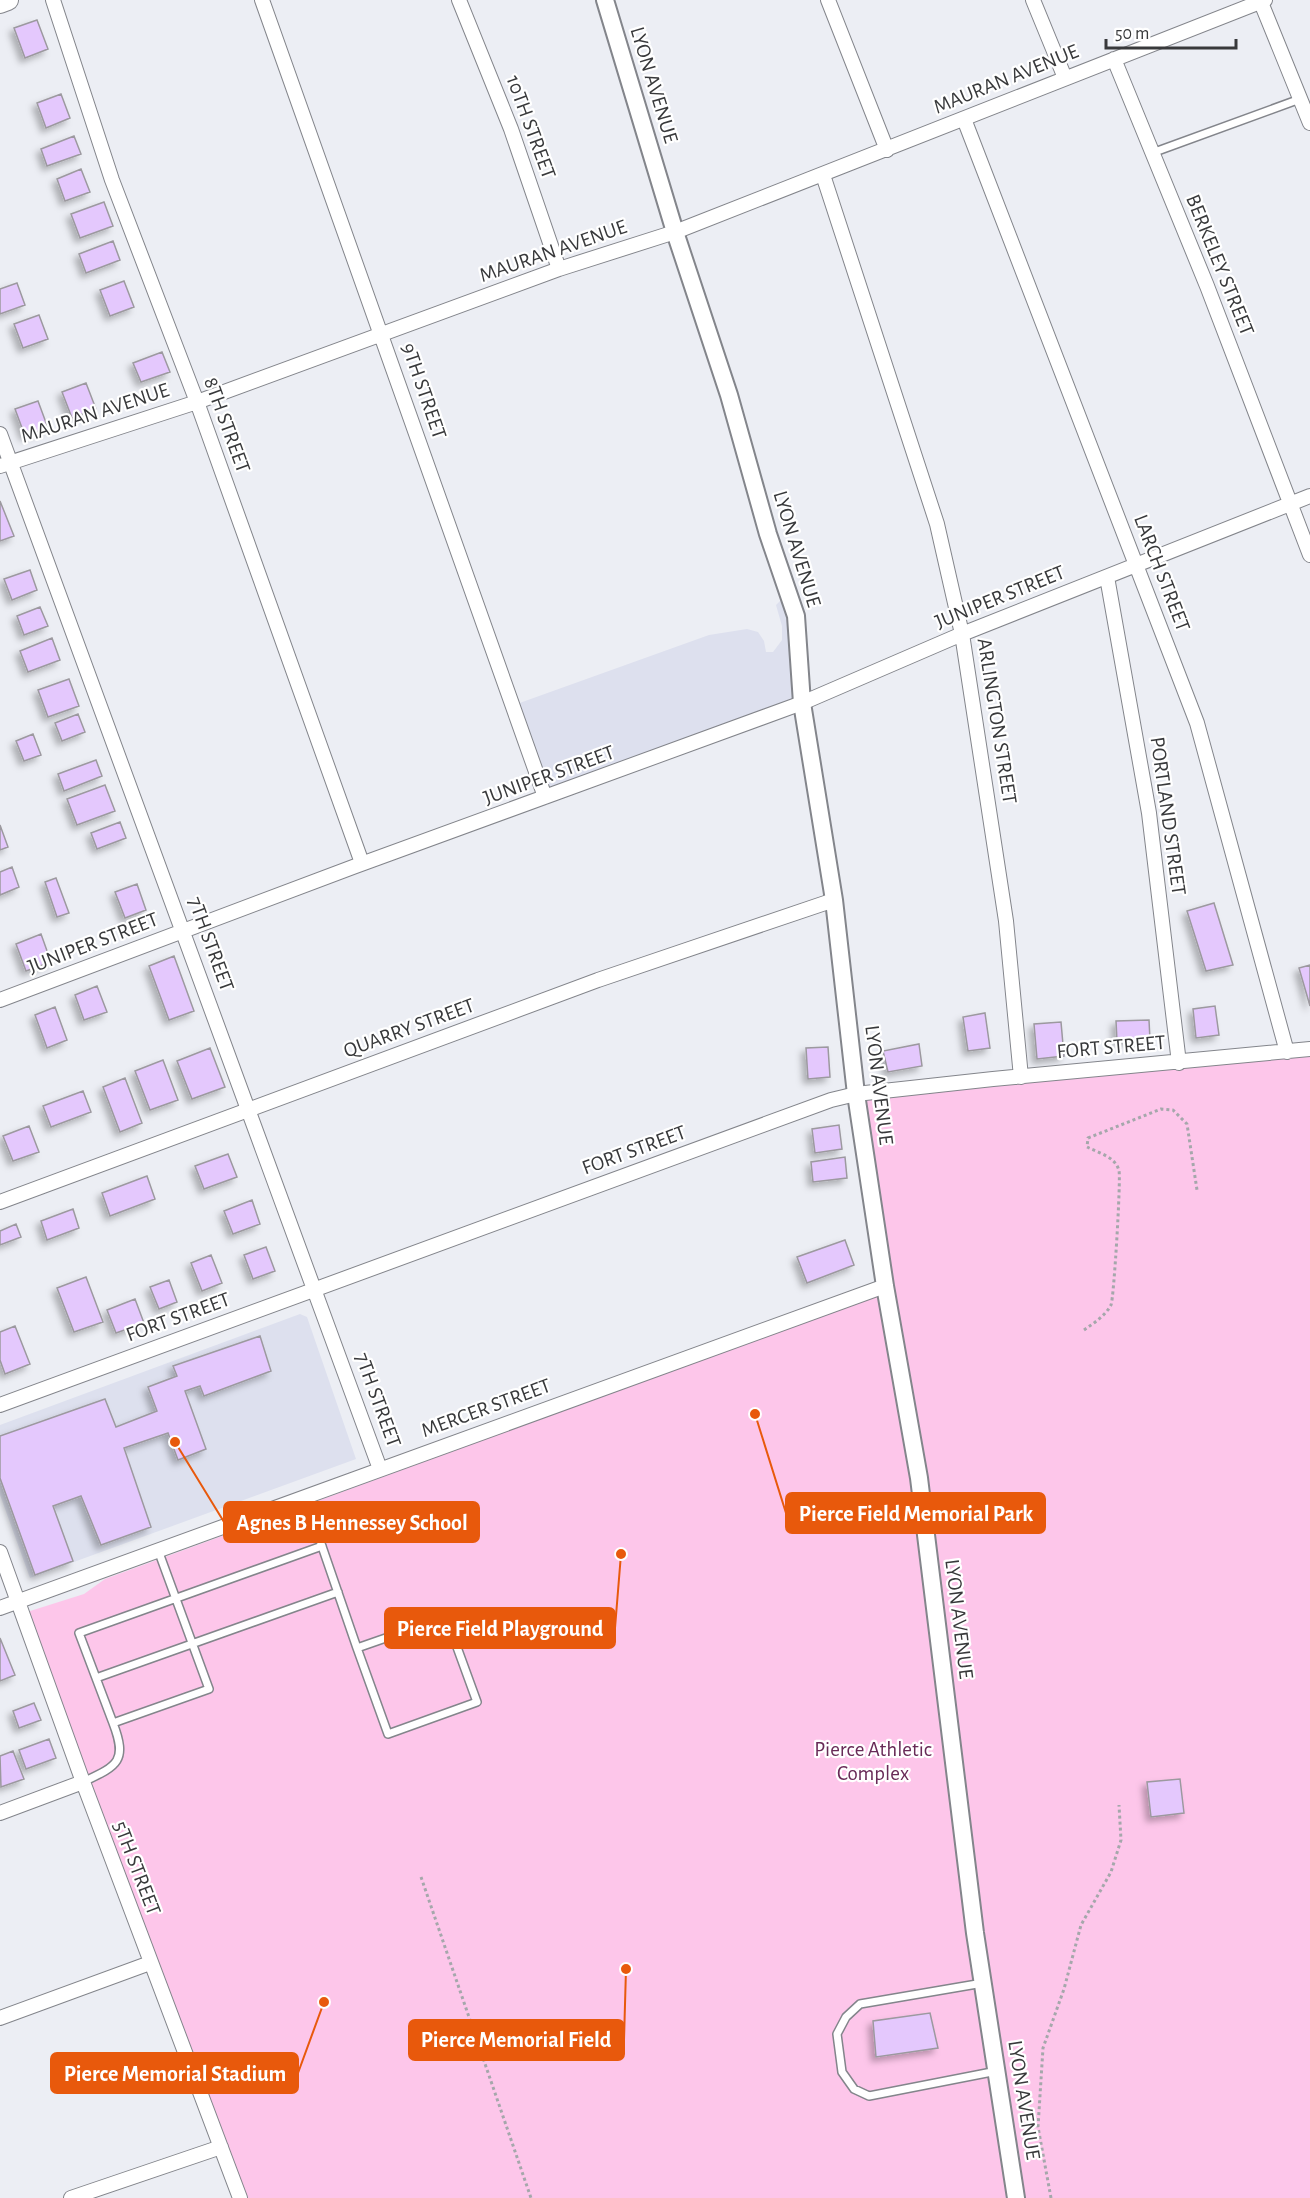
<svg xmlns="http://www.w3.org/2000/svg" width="1310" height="2198" font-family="'Alegreya Sans',sans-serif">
<defs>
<filter id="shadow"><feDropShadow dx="-4.5" dy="4.5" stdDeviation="3" flood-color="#0004"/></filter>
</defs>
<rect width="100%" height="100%" fill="#eceef4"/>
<!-- built -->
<path fill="#dde0ee" d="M780,601l5,2 19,99 -255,96 -35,-93 195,-70 38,-6 11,3 6,9 2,11h7l9,-12v-14l-6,-21z
M300,1314l7,3 49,142 -326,119 -30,-83v-70z"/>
<!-- green -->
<path fill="#fdc6ea" d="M1310,1052v1146h-1067l-216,-586 57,-18 21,-15 781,-287 -23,-192z"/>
<!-- building -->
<path fill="#e4c8fd" stroke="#9c999f" stroke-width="1.5" filter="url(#shadow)" d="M37,20l11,29 -23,9 -11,-30z
M61,94l9,24 -24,10 -9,-25z
M74,136l7,18 -34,12 -6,-17z
M81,169l9,23 -25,9 -8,-22z
M104,202l9,24 -33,12 -9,-24z
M113,241l7,19 -34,13 -7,-19z
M124,281l10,26 -24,9 -10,-26z
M17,283l8,22 -25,9v-25z
M39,315l9,24 -25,9 -9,-24z
M162,352l8,20 -29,10 -8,-19z
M86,383l10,26 -24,9 -10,-26z
M38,401l10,27 -23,8 -10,-27z
M0,501l14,35 -14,5z
M30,570l7,20 -25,10 -8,-21z
M40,607l8,19 -24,9 -7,-19z
M52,638l8,22 -32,12 -8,-21z
M69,679l10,27 -31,11 -10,-27z
M78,714l7,18 -23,9 -7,-18z
M33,734l8,21 -17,6 -8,-20z
M96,760l6,16 -38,15 -6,-17z
M105,785l10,26 -38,14 -10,-26z
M120,822l6,16 -29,11 -6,-16z
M0,825l8,22 -8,3z
M12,867l7,20 -19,8v-23z
M56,878l13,35 -12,4 -12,-35z
M137,884l9,26 -21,8 -10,-26z
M1214,903l19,62 -27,6 -19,-60z
M41,934l10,28 -25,9 -10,-27z
M174,956l20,55 -25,9 -20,-54z
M1310,965v41l-11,-38z
M97,986l10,26 -23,8 -9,-25z
M1215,1006l4,29 -23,3 -3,-29z
M55,1007l12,33 -20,8 -12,-33z
M985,1013l5,35 -22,3 -5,-34z
M1149,1020l1,20 -33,1 -1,-20z
M1061,1022l3,34 -27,3 -3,-35z
M919,1044l3,22 -34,6 -5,-21z
M828,1047l2,30 -22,2 -2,-31z
M210,1048l15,39 -33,12 -15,-38z
M163,1060l15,40 -28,10 -15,-39z
M125,1078l17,45 -22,9 -17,-45z
M83,1091l8,21 -40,15 -8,-21z
M839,1125l3,24 -27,4 -3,-24z
M29,1126l10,26 -26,9 -10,-25z
M228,1154l9,23 -33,12 -9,-23z
M845,1157l2,21 -34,4 -2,-20z
M147,1176l8,23 -45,17 -8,-23z
M252,1200l8,24 -27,10 -9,-23z
M73,1209l6,19 -32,12 -6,-19z
M16,1224l5,13 -21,8v-14z
M845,1240l9,25 -47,18 -10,-26z
M266,1247l9,24 -22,8 -9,-24z
M211,1255l11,28 -20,8 -11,-28z
M86,1277l17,45 -29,10 -17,-44z
M169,1280l8,22 -18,7 -9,-22z
M135,1299l9,24 -28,10 -9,-23z
M15,1326l15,38 -25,10 -5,-14v-28z
M260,1336l11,35 -67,25 -4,-10 -15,5 21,58 -28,11 -10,-27 -44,15 27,79 -50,18 -20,-49 -28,10 20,55 -38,14 -35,-97v-42l105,-37 11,28 41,-16 -9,-24 29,-11 -4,-10z
M0,1638l15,37 -15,6z
M34,1703l7,17 -22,8 -6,-17z
M49,1739l7,19 -30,11 -7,-19z
M13,1751l11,28 -23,8 -1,-31z
M1180,1779l4,34 -33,4 -4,-35z
M930,2013l8,35 -62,9 -3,-36z"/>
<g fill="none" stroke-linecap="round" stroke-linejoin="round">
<defs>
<path id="service" d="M1152,153l148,-54
M305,1497l52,151 89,-31 31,85 -89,32 -31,-86
M96,1678l242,-86
M113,1723l-34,-90 243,-87
M83,1782c34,-16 45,-20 30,-59l96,-34 -51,-139
M983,1983l-123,21 -14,13 -9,17 5,38 12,17 15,7 128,-25"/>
<path id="minor" d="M53,0l59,180 85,222 165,461
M262,0l283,797
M459,0l52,129 48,140
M828,0l59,150
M1033,0l32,78
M1260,0l50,123
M1114,59l93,227 103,269
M964,119l233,604 90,329
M823,175l114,349 25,110 44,287 15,156
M0,434l380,1035
M0,466l197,-64 362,-133 116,-37 590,-232
M1107,577l42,236 30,250
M0,1000l353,-133 449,-164 160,-69 348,-138
M0,1202l598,-222 236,-80
M0,1405l831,-305 25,-6 137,-15 317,-30
M0,1552l83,230 157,416
M0,1608l885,-322
M0,1813l83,-31
M0,2018l150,-55
M71,2198l150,-51"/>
<path id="tertiary" d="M605,0l70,232 54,163 39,139 28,82 6,87 32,197 22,194 29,192 34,192 56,455 41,265"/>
<path id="secondary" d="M0,3l8,-3"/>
</defs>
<!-- service casing -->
<use href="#service" stroke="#83858b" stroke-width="10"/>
<!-- minor casing -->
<use href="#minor" stroke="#83858b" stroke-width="16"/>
<!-- tertiary casing -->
<use href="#tertiary" stroke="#83858b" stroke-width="20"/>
<!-- secondary casing -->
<use href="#secondary" stroke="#83858b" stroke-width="22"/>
<!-- path -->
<path stroke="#a5a7ab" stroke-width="3" stroke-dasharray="3 3" stroke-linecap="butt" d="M1084,1330c10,-7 21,-14 27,-25 3,-7 10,-127 8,-134 -3,-14 -20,-18 -32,-24l1,-9 73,-29 12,1 14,14 10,66
M421,1877l110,321
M1051,2198l-13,-71 5,-79 21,-59 17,-64 30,-53 10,-32 -2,-35"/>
<!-- service -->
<use href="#service" stroke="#fff" stroke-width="7"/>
<!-- minor -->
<use href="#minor" stroke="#fff" stroke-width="14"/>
<!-- tertiary -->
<use href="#tertiary" stroke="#fff" stroke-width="16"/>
<!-- secondary -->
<use href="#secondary" stroke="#fff" stroke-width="20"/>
</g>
<g text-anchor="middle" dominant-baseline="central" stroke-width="4.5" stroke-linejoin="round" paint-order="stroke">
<!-- street labels -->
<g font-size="21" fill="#38393b" stroke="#fff">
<text transform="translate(1006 79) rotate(-22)">MAURAN AVENUE</text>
<text transform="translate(654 85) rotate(73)">LYON AVENUE</text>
<text transform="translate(531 127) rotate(70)">10TH STREET</text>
<text transform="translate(553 251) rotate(-19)">MAURAN AVENUE</text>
<text transform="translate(1220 265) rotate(68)">BERKELEY STREET</text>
<text transform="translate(424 391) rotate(71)">9TH STREET</text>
<text transform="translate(95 413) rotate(-18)">MAURAN AVENUE</text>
<text transform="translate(227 425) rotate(70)">8TH STREET</text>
<text transform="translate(797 549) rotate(73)">LYON AVENUE</text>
<text transform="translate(1162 573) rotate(69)">LARCH STREET</text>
<text transform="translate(1000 597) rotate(-22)">JUNIPER STREET</text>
<text transform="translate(997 721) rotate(81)">ARLINGTON STREET</text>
<text transform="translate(549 775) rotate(-20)">JUNIPER STREET</text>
<text transform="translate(1168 816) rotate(82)">PORTLAND STREET</text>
<text transform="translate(93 943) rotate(-21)">JUNIPER STREET</text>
<text transform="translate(211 944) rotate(70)">7TH STREET</text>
<text transform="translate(409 1028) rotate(-20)">QUARRY STREET</text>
<text transform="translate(1111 1047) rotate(-5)">FORT STREET</text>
<text transform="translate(879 1085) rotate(83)">LYON AVENUE</text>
<text transform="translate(634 1150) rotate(-20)">FORT STREET</text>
<text transform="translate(178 1317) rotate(-20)">FORT STREET</text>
<text transform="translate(378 1400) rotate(70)">7TH STREET</text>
<text transform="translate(486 1408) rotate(-20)">MERCER STREET</text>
<text transform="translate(959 1619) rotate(83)">LYON AVENUE</text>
<text transform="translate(137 1868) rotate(69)">5TH STREET</text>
<text transform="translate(1024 2100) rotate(81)">LYON AVENUE</text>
</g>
<!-- park labels -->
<g font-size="21" fill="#682a57" stroke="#fff">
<text x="873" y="1749">Pierce Athletic<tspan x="873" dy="24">Complex</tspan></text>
</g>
</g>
<!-- callouts -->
<path fill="none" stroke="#e8590c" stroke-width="2" d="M755 1414L786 1513M175 1442L224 1522M621 1554L615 1628M626 1969L624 2040M324 2002L298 2073"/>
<g fill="#e8590c" stroke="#fff" stroke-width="2">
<circle cx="755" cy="1414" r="6"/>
<circle cx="175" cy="1442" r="6"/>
<circle cx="621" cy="1554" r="6"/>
<circle cx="626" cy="1969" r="6"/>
<circle cx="324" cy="2002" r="6"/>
</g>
<g fill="#e8590c" stroke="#e8590c" stroke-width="2">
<rect x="786" y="1493" width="259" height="40" rx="6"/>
<rect x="224" y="1502" width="255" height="40" rx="6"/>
<rect x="385" y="1608" width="230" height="40" rx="6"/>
<rect x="409" y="2020" width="215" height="40" rx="6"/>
<rect x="51" y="2053" width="247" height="40" rx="6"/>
</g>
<g font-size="22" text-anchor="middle" font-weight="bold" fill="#fff">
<text x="916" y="1521">Pierce Field Memorial Park</text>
<text x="352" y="1530">Agnes B Hennessey School</text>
<text x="500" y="1636">Pierce Field Playground</text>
<text x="516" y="2047">Pierce Memorial Field</text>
<text x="175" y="2081">Pierce Memorial Stadium</text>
</g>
<!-- scale -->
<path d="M1106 39v9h130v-9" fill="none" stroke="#38393b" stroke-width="3"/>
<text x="1115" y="39" font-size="18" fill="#38393b" stroke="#ffffff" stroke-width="4.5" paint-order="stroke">50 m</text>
</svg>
